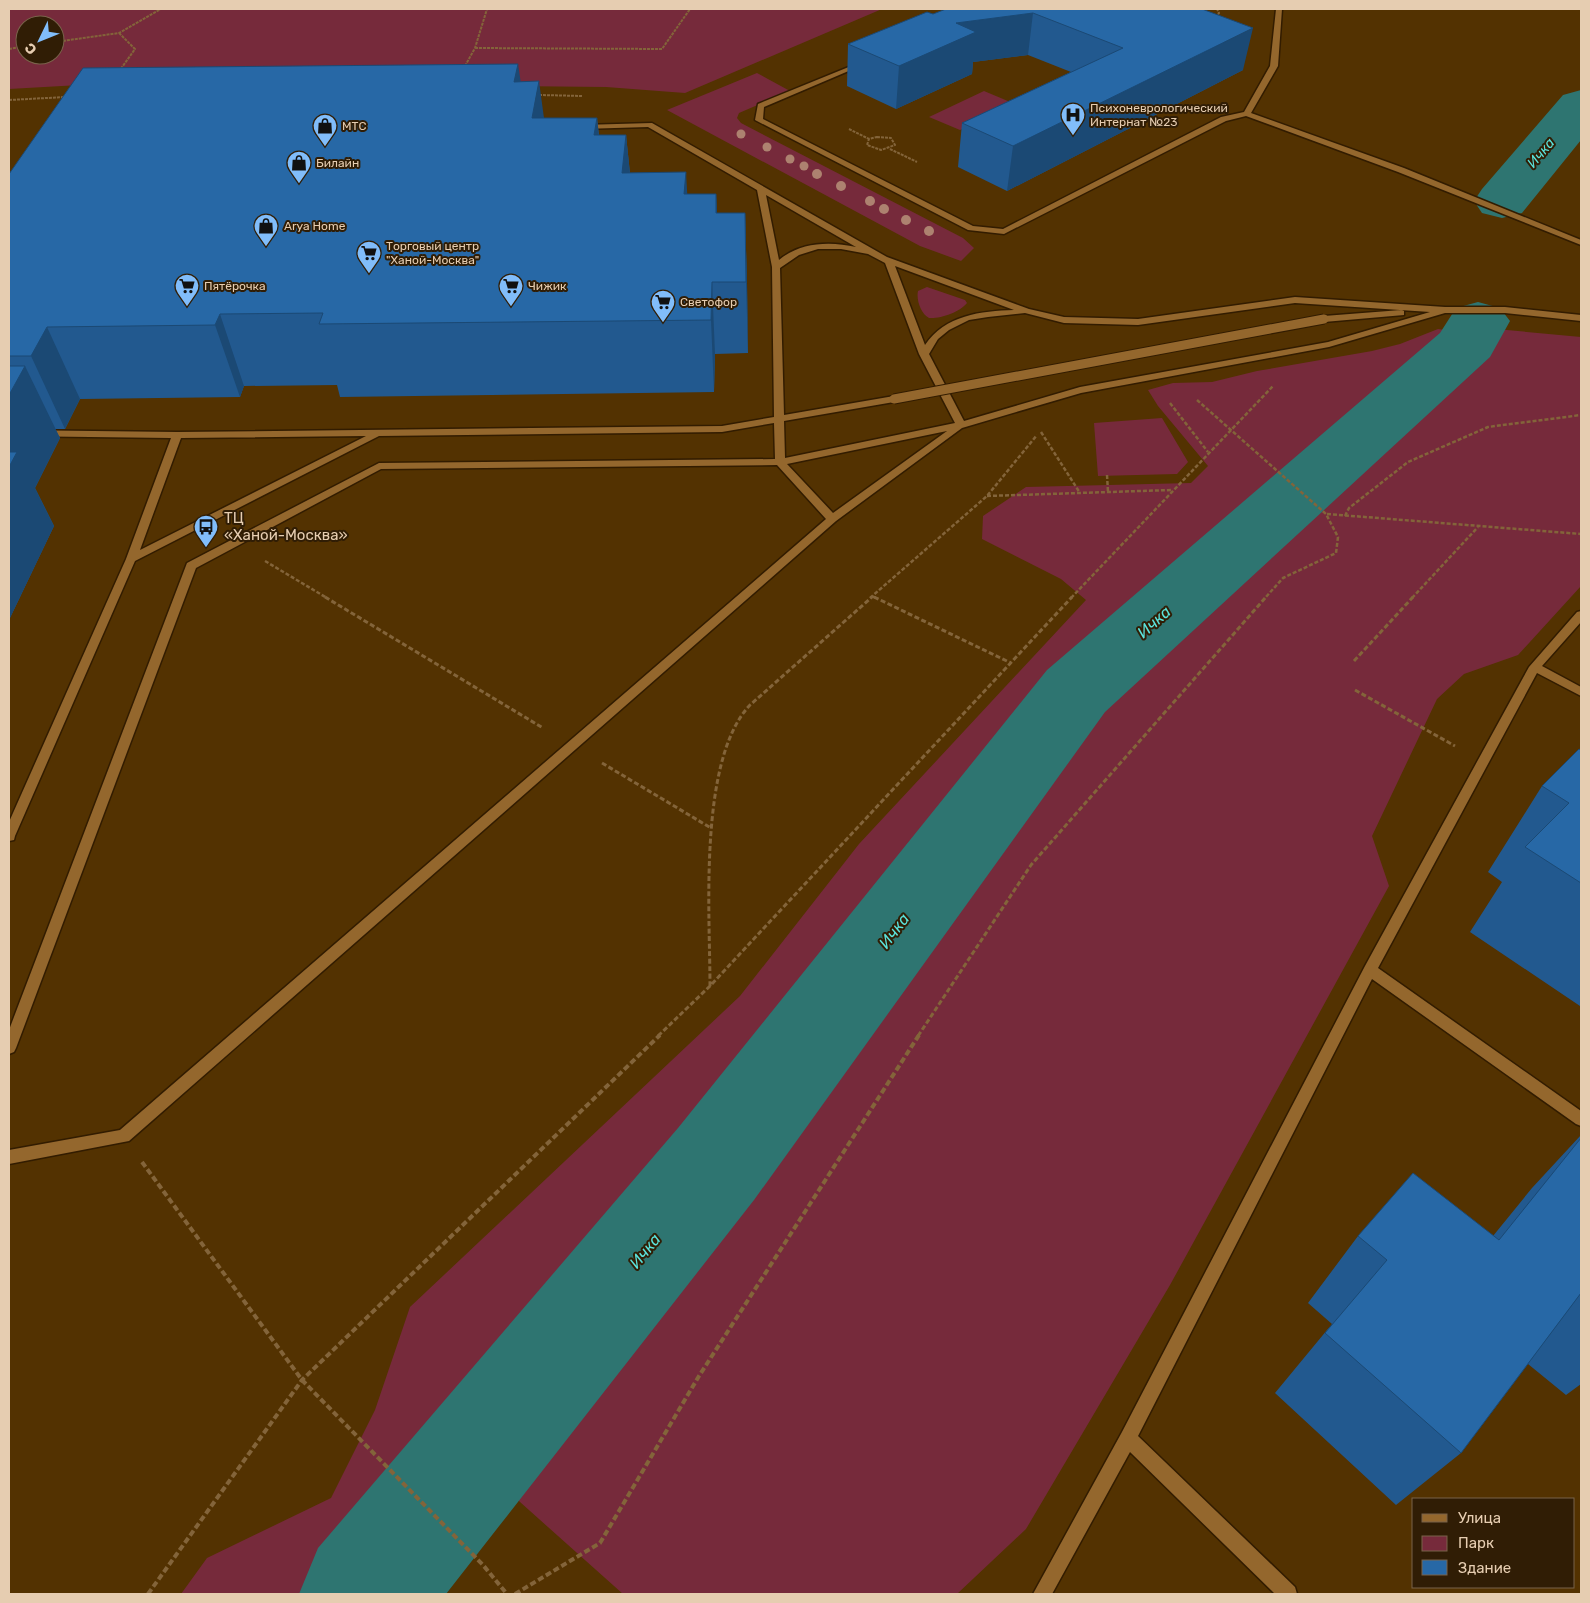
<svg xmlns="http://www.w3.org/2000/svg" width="1590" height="1603" font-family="Rubik,sans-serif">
<rect width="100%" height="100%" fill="#533201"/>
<!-- green -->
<path fill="#762a3b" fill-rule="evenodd" d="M9,9h873l-197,84 -79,-6 -473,-5 -124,7zM25,25h30v30h-30z
M757,73l33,18 -51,22 -2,5 4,5 222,115 11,10 -13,13 -41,-15 -253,-136z
M984,91l31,13 -55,26 -31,-13z
M927,287l38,13 2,3c-7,9 -27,16 -38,15 -8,-4 -13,-18 -11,-27z
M1438,329l21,3 -181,156 -219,203 -279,351 -178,219 -216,251 -67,82h-138l26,-36 124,-60 44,-88 35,-103 330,-311 119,-152 227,-244 -25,-21 -79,-40 1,-23 43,-29 165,-4 17,-17 -50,-60 -10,-16 25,-7 39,-1 45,-11 115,-20 28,-7z
M1496,329l85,8v249l-63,69 -54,19 -27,25 -65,137 17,50 -219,399 -144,244 -69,65h-334l-121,-108 301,-393 289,-391 394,-355z
M1162,418l26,44 -11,12 -79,2 -4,-53z"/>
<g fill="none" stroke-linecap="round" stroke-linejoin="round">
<!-- river -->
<path fill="#2e7571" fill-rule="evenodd" d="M1581,90v50l-59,73 -20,5 -20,-5 -8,-12 8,-12 81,-94z
M1478,302l22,6 10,13 -20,36 -385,355 -351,488 -308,394h-147l19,-46 360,-420 369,-458 393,-337 16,-25z"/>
<defs>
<path id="minor" d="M1276,9h6l-4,57 -27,47 153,55 177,72v5l-183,-73 -152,-56 -20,5 -222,113 -36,-4 -213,-110 3,-16 103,-42h4v2l-101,43 -1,12 210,107 30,3 218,-112 23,-5 26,-46z
M652,123l235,134 142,52 35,8 74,2 157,-22 150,10h60l76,8v6l-76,-8h-60l-116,34 -248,46 -119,35 -126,93 -707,620 -120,23v-14l111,-20 706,-611 -49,-54 -396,4 -185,99 -180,480 -2,4 -5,2v-24l178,-467 192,-100 396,-4 -1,-36 -52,9 -343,4 -244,125 -120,275 -1,4 -5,1v-19l117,-263 45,-121 -162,-2v-6l168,2 545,-6 52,-9 -2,-150 -15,-77 -109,-63 -66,2 -4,-2 4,-2zM766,195l90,52c-26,-6 -56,-5 -77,13zM818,249h23l27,5 17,9 34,91 36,69 -170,35 -1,-37 110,-19 5,-3 -5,-3 -110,19 -4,-147 19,-13zM895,266l119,44c-33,1 -69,5 -89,35zM1295,303l135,9 -102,30 -248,45 -116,34 -35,-67 9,-15 11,-9 20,-10 19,-3 37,-4 39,10 74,2zM947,431l-114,82 -46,-49zM366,436l-226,114 41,-112z
M1401,310l3,1v4l-80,7 -4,-3 4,-3z
M1581,611v11l-39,44 39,21v9l-44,-23 -159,295 203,143v15l-5,-2 -204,-145 -234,457 157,151 2,7h-22l-145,-142 -78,142h-19l89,-162 243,-466 164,-299 48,-55z"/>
</defs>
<!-- minor casing -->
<use href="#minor" stroke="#321c00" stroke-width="3"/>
<!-- path-far3 -->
<path stroke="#83643a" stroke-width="2" stroke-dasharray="3 1" stroke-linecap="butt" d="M1216,18l3,-5 -2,-4
M119,33l16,16 -15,21
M55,42l64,-9 42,-24
M475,48l187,1 28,-40
M9,49l16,-3
M465,66l10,-18 12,-39
M539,95l44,1
M9,100l57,-3
M849,129l20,10
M877,137l14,1 4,7 -14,5 -14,-5 2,-6z
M890,149l27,13"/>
<!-- path-far2 -->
<path stroke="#83643a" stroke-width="2.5" stroke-dasharray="4 2" stroke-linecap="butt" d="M1197,400l129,114 12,23 -2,16 -53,25 -18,20
M1170,403l38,49
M1041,432l39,61
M1107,475l1,17
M987,496l184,-6
M1327,514l254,20
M1345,516l4,-8 59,-46 80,-35 93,-12
M265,561l62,37
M872,596l4,2
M870,598l117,-102 50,-61
M1071,598l202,-212
M1412,598l66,-71"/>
<!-- path-far1 -->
<path stroke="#83643a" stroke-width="3" stroke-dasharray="5 2.5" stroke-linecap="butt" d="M325,597l218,131
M874,597l137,66
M1354,661l59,-64
M1355,690l100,56
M602,763l109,65
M710,986c0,-72 -12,-226 40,-281l122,-108
M658,1036l52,-50 362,-389
M918,1036l113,-171 235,-268"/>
<!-- path -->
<path stroke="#83643a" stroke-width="4" stroke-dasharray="6 3" stroke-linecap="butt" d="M142,1162l160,218 181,185 24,29
M148,1594l154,-214 358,-345
M515,1594l85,-51 99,-167 220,-341"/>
<!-- minor -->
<use href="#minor" fill="#94672d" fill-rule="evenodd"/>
<defs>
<path id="minor-bridge" d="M894,399l430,-80"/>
</defs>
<!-- minor-bridge casing -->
<use href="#minor-bridge" stroke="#321c00" stroke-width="11" stroke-linecap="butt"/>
<!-- minor-bridge -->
<use href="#minor-bridge" stroke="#94672d" stroke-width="9"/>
</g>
<!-- trees -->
<g fill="#ad8270">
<circle cx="741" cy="134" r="4.5"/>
<circle cx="767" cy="147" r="4.5"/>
<circle cx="790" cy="159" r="4.5"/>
<circle cx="804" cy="166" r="4.5"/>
<circle cx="817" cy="174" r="5"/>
<circle cx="841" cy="186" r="5"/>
<circle cx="870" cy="201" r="5"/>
<circle cx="884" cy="209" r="5"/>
<circle cx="906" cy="220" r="5"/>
<circle cx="929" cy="231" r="5"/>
</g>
<!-- wall -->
<path fill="#22598f" d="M1202,9l41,61 -236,121 -49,-24 4,-44 109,-51 -43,-17 -55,7 -1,12 -76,35 -49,-23 1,-42 85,-30z
M521,82l23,36h53l2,17h27l4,38 57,21h29l1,19h28l2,70 1,70 -33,1 -1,38 -374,5 -3,-12 -93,1 -4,11 -160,2 -15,30h-10l5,9 -25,50 19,38 -45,94v-446z
M1581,750v255l-1,1 -110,-74 32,-50 -14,-10 54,-86z
M1581,1135v249l-15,11 -38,-31 -67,89 -65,52 -121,-112 57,-69 -24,-21 50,-67h135l39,-48z"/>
<!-- shaded-wall -->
<path fill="#1b4974" d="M1033,13l-5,42 -55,7 -1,12 -76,35 3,-43 57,-43z
M1253,28l-10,42 -236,121 6,-45z
M518,64l10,66 -14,-48z
M539,81l9,67 -16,-30z
M597,118l7,67 -10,-50z
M626,135l7,68 -11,-30z
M686,172l4,69 -6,-47z
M716,194l4,69 -1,21 -3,-71z
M745,213l2,70 1,70 -2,-71z
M712,282l3,72 -1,38 -3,-72z
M220,314l24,72 -4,11 -25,-72z
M47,327l33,72 -15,30 -34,-73z
M25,366l35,72 -25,50 19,38 -45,94v-225z"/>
<!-- building -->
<path fill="#2768a6" stroke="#1b4974" d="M946,9h256l51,19 -240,118 -51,-23 161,-75 -90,-35 -77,10 20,9 -77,34 -51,-22 79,-32 6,2z
M518,64l-4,18 25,-1 -7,37h65l-3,17h32l-4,38 64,-1 -2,22h32v19h29l1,69h-34l-1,38 -392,4 4,-11 -103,1 -5,11 -168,2 -16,29h-22v-182l74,-106z
M9,366h16l-16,29z
M9,452h8l-8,15z
M1579,749l2,1v133l-56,-36 44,-44 -27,-17z
M1581,1138v155l-120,160 -136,-120 62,-73 -29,-24 55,-63 86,67z"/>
<!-- icons -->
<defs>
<symbol id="hospital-pin" viewBox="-11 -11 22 30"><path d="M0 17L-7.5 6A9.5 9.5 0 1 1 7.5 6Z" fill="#81bdfa" stroke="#301d05"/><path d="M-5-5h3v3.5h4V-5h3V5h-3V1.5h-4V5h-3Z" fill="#111"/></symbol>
<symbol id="shop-pin" viewBox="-11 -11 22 30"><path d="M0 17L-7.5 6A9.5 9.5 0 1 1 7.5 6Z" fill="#81bdfa" stroke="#301d05"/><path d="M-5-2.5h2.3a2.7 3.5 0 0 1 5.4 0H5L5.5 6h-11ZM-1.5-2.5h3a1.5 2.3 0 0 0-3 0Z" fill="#111"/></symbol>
<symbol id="supermarket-pin" viewBox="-11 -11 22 30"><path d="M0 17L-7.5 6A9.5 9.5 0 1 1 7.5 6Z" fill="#81bdfa" stroke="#301d05"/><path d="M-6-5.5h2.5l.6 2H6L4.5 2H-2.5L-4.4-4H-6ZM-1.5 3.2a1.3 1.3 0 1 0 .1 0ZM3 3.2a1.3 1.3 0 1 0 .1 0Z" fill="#111"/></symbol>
<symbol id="bus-pin" viewBox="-11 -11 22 30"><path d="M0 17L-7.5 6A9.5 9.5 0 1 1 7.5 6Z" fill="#81bdfa" stroke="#301d05"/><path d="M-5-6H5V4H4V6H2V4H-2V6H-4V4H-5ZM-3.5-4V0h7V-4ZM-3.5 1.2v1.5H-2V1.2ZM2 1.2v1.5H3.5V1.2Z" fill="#111"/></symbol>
</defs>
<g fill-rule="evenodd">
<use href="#hospital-pin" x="1059" y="101" width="28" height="38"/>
<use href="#shop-pin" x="311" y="112" width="28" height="38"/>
<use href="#shop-pin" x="285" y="149" width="28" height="38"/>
<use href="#shop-pin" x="252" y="212" width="28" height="38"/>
<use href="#supermarket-pin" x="355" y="239" width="28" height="38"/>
<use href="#supermarket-pin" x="173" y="272" width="28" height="38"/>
<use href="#supermarket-pin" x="497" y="272" width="28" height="38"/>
<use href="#supermarket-pin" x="649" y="288" width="28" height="38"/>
<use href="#bus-pin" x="192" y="513" width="28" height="38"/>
</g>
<g text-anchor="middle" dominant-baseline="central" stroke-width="4" stroke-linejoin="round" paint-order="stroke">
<!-- far-poi labels -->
<g font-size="12" fill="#e6cdb1" stroke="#301d05" text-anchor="start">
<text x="1090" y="108">Психоневрологический<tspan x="1090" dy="14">Интернат №23</tspan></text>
<text x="342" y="126">МТС</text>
<text x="316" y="163">Билайн</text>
<text x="284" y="226">Arya Home</text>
<text x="386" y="246">Торговый центр<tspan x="386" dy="14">"Ханой-Москва"</tspan></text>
<text x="204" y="286">Пятёрочка</text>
<text x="528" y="286">Чижик</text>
<text x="680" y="302">Светофор</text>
</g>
<!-- far-water labels -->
<g font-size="14" font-style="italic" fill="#5be3dc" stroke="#301d05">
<text transform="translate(1541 153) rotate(-50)">Ичка</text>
</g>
<!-- poi labels -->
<g font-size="15" fill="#e6cdb1" stroke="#301d05" text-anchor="start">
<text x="224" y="518">ТЦ<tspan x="224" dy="17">«Ханой-Москва»</tspan></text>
</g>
<!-- water labels -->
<g font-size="16" font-style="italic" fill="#5be3dc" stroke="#301d05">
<text transform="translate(1154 622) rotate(-42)">Ичка</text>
<text transform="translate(894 931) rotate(-53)">Ичка</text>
<text transform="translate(645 1251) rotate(-51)">Ичка</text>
</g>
</g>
<!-- border -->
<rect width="1590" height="1603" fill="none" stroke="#e6cdb1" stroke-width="20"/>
<!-- legend -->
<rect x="1412" y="1498" width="162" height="90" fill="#301d05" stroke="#79634a"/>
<rect x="1422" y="1514" width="25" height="8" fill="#94672d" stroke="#79634a"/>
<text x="1458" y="1523" font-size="15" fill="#e6cdb1">Улица</text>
<rect x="1422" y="1536" width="25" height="15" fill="#762a3b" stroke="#79634a"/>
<text x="1458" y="1548" font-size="15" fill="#e6cdb1">Парк</text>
<rect x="1422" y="1560" width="25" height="15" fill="#2768a6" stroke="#79634a"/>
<text x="1458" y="1573" font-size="15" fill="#e6cdb1">Здание</text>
<!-- north arrow -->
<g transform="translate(40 40) rotate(227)"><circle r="24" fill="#301d05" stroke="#79634a"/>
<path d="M0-4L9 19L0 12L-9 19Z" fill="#81bdfa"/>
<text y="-8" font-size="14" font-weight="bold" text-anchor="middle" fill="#e6cdb1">С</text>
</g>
</svg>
